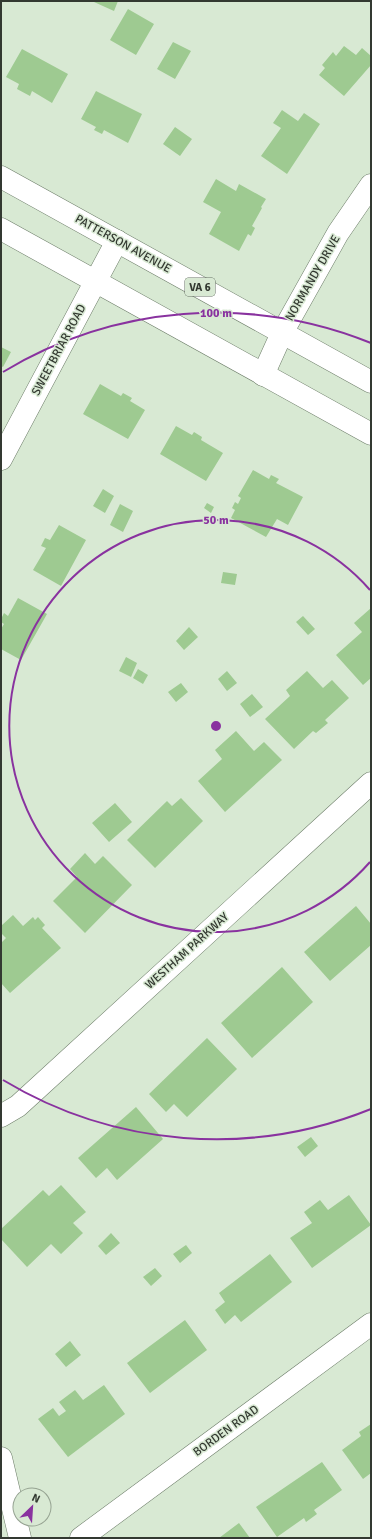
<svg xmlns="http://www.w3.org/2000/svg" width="372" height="1539" font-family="Signika,sans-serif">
<rect width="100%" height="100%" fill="#d8e9d3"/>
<!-- building -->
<path fill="#9eca91" d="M95,1h23l-4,10 -20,-9z
M128,9l26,15 -18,31 -26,-15z
M173,42l18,9 -16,28 -18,-10z
M344,46l12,9 6,-7 9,8v9l-27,31 -25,-21 6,-7 -3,-3 11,-13 3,4z
M22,49l46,25 -16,29 -20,-12 -2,5 -13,-7 2,-5 -13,-7z
M96,91l46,23 -14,29 -24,-13 -2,4 -8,-4 2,-3 -15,-8z
M282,110l16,11 6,-8 16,11 -33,50 -26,-18 20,-28 -8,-5z
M175,127l17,12 -12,17 -17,-12z
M216,179l20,12 3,-7 27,15 -5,8 1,1 -10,18 3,2 -4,8 -3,-2 -9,17 -30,-17 12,-22 -18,-10z
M1,347l10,5 -8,15 -2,-1z
M100,384l21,12 2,-3 9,5 -2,3 15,9 -17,29 -45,-25z
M176,426l16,9 2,-3 8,5 -1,3 22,13 -17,28 -46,-27z
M253,470l16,9 2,-4 8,4 -3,4 27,14 -15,28 -11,-6 -11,18 -35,-19 4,-8 -3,-2 3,-6 3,2 3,-6 -3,-2z
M103,489l11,7 -9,17 -12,-7z
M207,503l7,4 -3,6 -7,-5z
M120,504l13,7 -10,21 -13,-7z
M59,525l27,15 -25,46 -28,-16 13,-22 -5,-2 4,-8 5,2z
M223,572l14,2 -2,11 -14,-2z
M18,598l29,16 -26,46 -20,-11v-20l3,-5 -3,-2v-3l3,-6 4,3z
M371,608v70l-8,7 -27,-30 26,-23 -8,-9z
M303,616l12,13 -7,6 -12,-13z
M189,627l9,10 -14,13 -8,-9z
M126,657l11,6 -6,14 -12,-6z
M138,669l10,6 -5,9 -10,-6z
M227,671l10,12 -10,8 -9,-12z
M307,671l16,17 9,-8 17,18 -24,22 3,3 -12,10 -3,-2 -19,18 -29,-30 25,-23 -4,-6z
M181,683l7,9 -12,10 -8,-10z
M252,694l11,13 -13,10 -10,-13z
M236,731l18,20 10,-9 18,18 -57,52 -27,-31 24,-22 -7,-9z
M181,798l22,23 -48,47 -28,-28 40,-39 5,5z
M115,803l17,19 -23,20 -17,-19z
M85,853l10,11 8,-8 29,29 -47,48 -32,-32 24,-24 -7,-8z
M356,906l15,18v21l-41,36 -26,-29z
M13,915l10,11 10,-9 2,3 3,-3 7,8 -3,3 19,20 -51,45 -9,-10v-40l5,-5 -5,-5v-7z
M282,967l31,35 -61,56 -31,-35z
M207,1038l30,31 -50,48 -13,-13 -8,8 -17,-18z
M136,1107l27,32 -46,41 -10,-12 -11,10 -18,-20z
M311,1137l7,9 -13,11 -8,-10z
M61,1185l25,27 -13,11 10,10 -22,21 -10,-10 -24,23 -26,-28v-10l42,-39 6,6z
M349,1195l22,30 -59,43 -22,-30 22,-15 -8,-11 16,-12 8,10z
M111,1233l9,10 -14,12 -8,-9z
M186,1245l6,8 -12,10 -7,-9z
M270,1254l22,28 -51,40 -6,-7 -10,9 -10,-14 10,-8 -6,-9z
M155,1268l7,8 -11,10 -8,-9z
M185,1320l22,30 -57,43 -23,-30z
M70,1341l11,14 -15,12 -11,-13z
M104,1385l21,29 -57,43 -30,-38 15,-11 6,8 7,-5 -7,-9 16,-12 8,10z
M371,1424v49l-8,6 -21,-29 19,-14 -2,-4z
M322,1462l20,28 -28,20 3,4 -11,8 -2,-4 -27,19 -21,-30z
M239,1523l11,15h-31z"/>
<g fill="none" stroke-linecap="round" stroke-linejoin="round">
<defs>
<path id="minor" d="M263,375l19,-42 56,-100 33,-48
M1,459l116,-218
M1,1116l17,-10 353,-323
M1,1458l19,80
M81,1538l290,-214"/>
<path id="primary" d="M1,177l370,205
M1,229l370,205"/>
</defs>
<!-- minor casing -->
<use href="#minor" stroke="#6d7d69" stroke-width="23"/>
<!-- primary casing -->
<use href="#primary" stroke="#6d7d69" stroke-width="23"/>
<!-- minor -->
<use href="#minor" stroke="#fff" stroke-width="22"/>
<!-- primary -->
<use href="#primary" stroke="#fff" stroke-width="22"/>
</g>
<!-- distance rings -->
<g fill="none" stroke="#89329f" stroke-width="2">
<path d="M370 862A206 206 0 1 1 370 590"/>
<path d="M371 1109A413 413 0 0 1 3 1080M3 372A413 413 0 0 1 371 343"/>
</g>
<g text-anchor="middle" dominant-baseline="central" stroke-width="3" stroke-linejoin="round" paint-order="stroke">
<!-- shield labels -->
<rect fill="#d8e9d3" stroke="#646e62" stroke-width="1" x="185" y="278" width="30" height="18" rx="3"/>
<g font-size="11" font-weight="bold" fill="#333931">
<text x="200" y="287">VA 6</text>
</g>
<!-- street labels -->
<g font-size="12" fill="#333931" stroke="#d8e9d3">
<text transform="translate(123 244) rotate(29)">PATTERSON AVENUE</text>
<text transform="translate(313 278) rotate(-60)">NORMANDY DRIVE</text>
<text transform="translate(59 350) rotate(-62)">SWEETBRIAR ROAD</text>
<text transform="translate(187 951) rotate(-42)">WESTHAM PARKWAY</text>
<text transform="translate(226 1431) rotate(-36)">BORDEN ROAD</text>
</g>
</g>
<circle cx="216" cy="726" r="6" fill="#89329f" stroke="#d8e9d3" stroke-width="2"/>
<g font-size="12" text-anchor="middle" font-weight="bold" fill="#89329f" stroke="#d8e9d3" stroke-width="3" stroke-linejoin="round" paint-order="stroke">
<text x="216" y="317">100 m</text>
<text x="216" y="524">50 m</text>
</g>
<!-- border -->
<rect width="372" height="1539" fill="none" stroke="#333931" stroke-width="4"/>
<!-- north arrow -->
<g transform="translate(32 1507) rotate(25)"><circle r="19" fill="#d8e9d3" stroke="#96a392"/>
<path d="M0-3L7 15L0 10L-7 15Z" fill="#89329f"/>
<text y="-6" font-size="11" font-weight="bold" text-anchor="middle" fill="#333931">N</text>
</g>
</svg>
